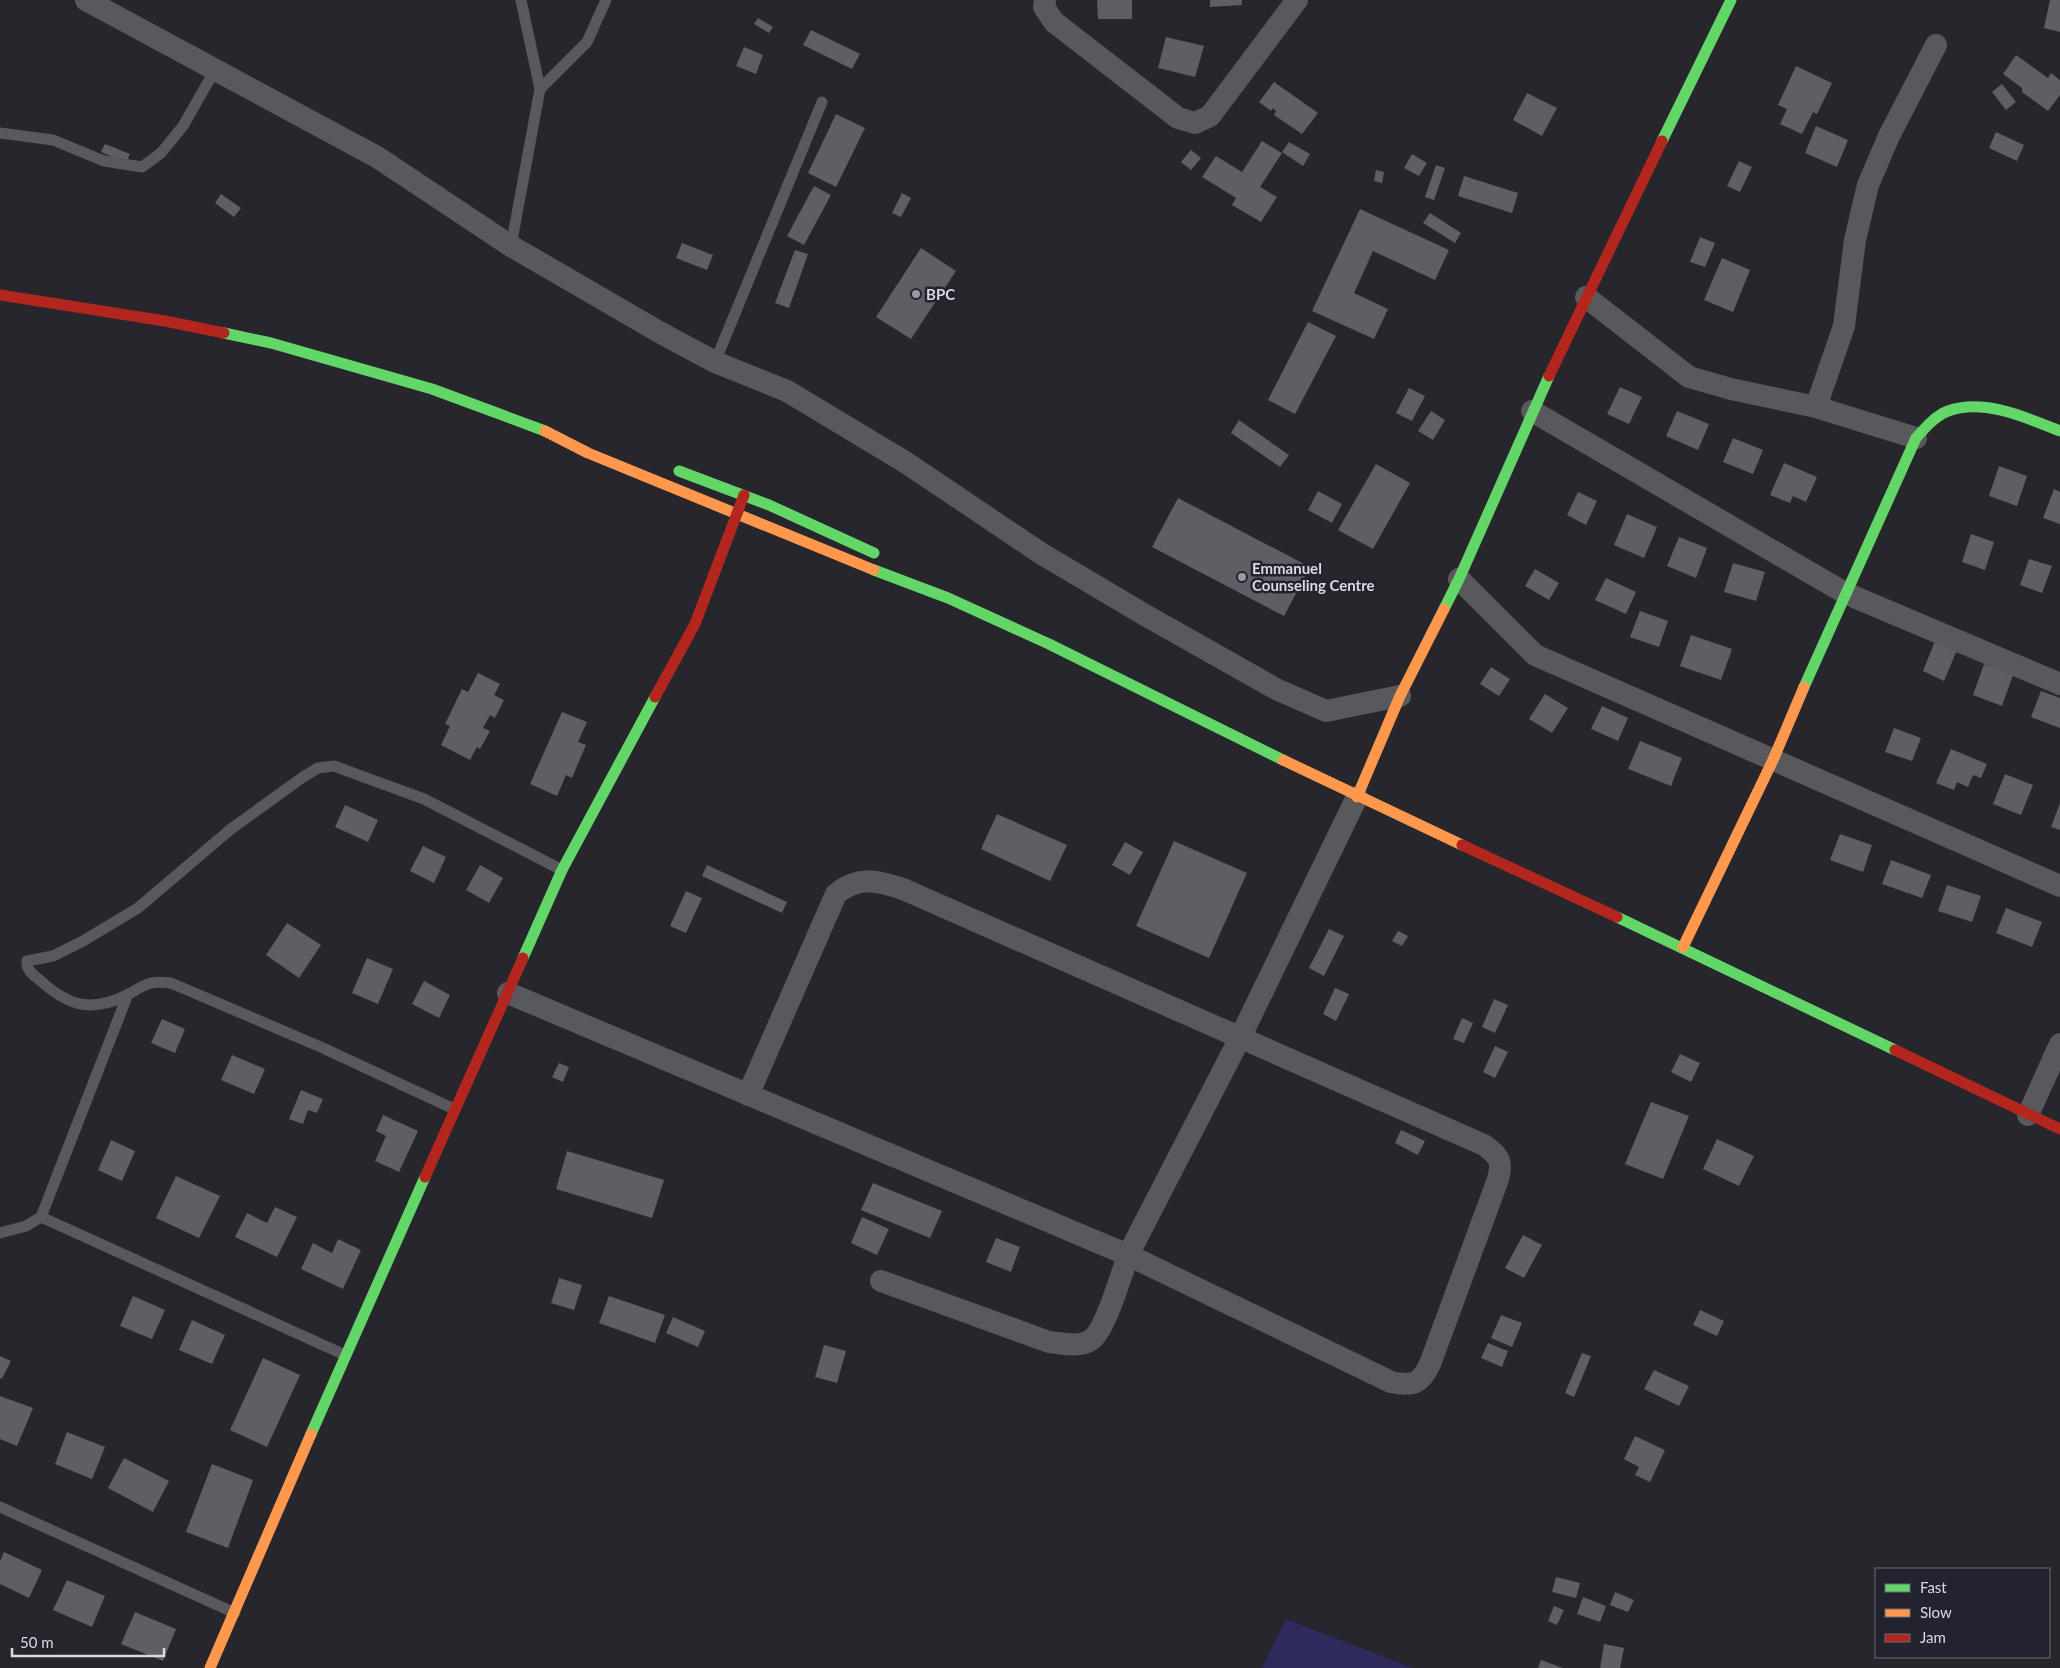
<svg xmlns="http://www.w3.org/2000/svg" width="2060" height="1668" font-family="Lato,sans-serif">
<rect width="100%" height="100%" fill="#26262c"/>
<!-- green -->
<path fill="#2e2a5c" d="M1286,1619l127,49h-151z"/>
<!-- building -->
<path fill="#5e5e64" d="M1097,0h35v19h-34z
M1210,0h32v5l-32,2z
M2050,0h10v32l-16,-4z
M758,18l15,9 -4,6 -15,-9z
M811,30l49,24 -8,15 -49,-24z
M1166,37l38,9 -9,31 -37,-9z
M744,47l19,8 -7,19 -20,-8z
M2016,55l32,23 3,-5 9,7v15l-12,16 -26,-19v-4l-19,-14z
M1796,66l36,17 -15,31 -4,-2 -11,22 -22,-10 7,-15 -9,-4z
M1274,82l44,31 -16,21 -28,-19 2,-4 -3,-3 -2,3 -12,-9z
M2002,84l14,18 -10,8 -14,-18z
M1527,93l30,15 -15,28 -29,-16z
M836,114l29,14 -29,59 -28,-14z
M1816,126l32,14 -11,27 -32,-14z
M1996,132l28,13 -7,16 -28,-13z
M1262,141l20,12 -22,34 17,10 -16,25 -29,-17 4,-7 -34,-21 14,-21 26,16z
M1289,142l21,12 -7,12 -21,-14z
M105,144l25,10 -4,9 -25,-11z
M1191,150l10,8 -10,12 -10,-8z
M1412,154l15,9 -8,13 -15,-8z
M1739,161l13,6 -12,25 -13,-6z
M1436,165l9,3 -11,32 -9,-3z
M1376,170l8,2 -2,11 -8,-2z
M1464,176l54,17 -6,20 -54,-17z
M814,186l17,9 -27,50 -17,-9z
M902,193l9,5 -10,19 -9,-4z
M221,194l20,14 -7,9 -19,-14z
M1360,209l89,41 -14,30 -62,-29 -19,42 34,16 -14,30 -62,-28z
M1430,213l31,20 -6,10 -32,-20z
M1700,237l15,6 -10,24 -15,-5z
M682,243l31,12 -6,15 -31,-12z
M921,248l35,23 -45,68 -35,-22z
M795,250l13,4 -19,54 -14,-5z
M1722,258l28,12 -17,42 -29,-12z
M1308,322l28,14 -41,78 -27,-14z
M1620,387l22,10 -13,27 -22,-10z
M1409,388l16,8 -13,25 -16,-8z
M1431,411l14,9 -12,20 -15,-9z
M1677,411l32,13 -11,26 -32,-14z
M1239,420l50,35 -9,12 -49,-34z
M1733,438l30,12 -10,24 -30,-12z
M1784,463l33,14 -11,25 -13,-6 -3,7 -20,-8z
M1376,464l34,19 -37,66 -35,-19z
M1999,466l28,10 -10,30 -28,-10z
M2054,489l6,3v32l-17,-6z
M1318,491l24,13 -10,19 -24,-13z
M1578,492l19,9 -11,24 -19,-10z
M1178,498l132,69 -26,49 -132,-69z
M1627,514l30,13 -13,31 -30,-13z
M1971,534l23,8 -9,28 -23,-8z
M1679,537l28,11 -11,30 -29,-12z
M2029,559l23,7 -10,27 -22,-8z
M1733,563l32,9 -9,29 -32,-9z
M1535,569l24,14 -10,17 -24,-14z
M1606,578l30,14 -10,22 -31,-14z
M1640,611l28,10 -9,26 -29,-10z
M1691,635l41,14 -11,31 -41,-14z
M1935,641l22,9 -13,31 -21,-10z
M1984,664l29,11 -11,31 -29,-11z
M1491,667l19,12 -11,17 -19,-12z
M478,673l22,11 -6,11 10,5 -9,18 -5,-3 -7,13 7,3 -10,18 -3,-2 -7,13 -29,-15 9,-19 -5,-2 17,-35 6,3z
M2041,691l19,7v30l-29,-11z
M1545,694l23,14 -16,25 -23,-14z
M1602,706l26,12 -10,23 -27,-12z
M562,712l25,10 -9,20 8,3 -14,33 -6,-3 -9,21 -27,-12z
M1894,728l27,10 -9,23 -27,-9z
M1640,741l42,17 -11,28 -43,-17z
M1951,749l36,15 -6,14 -8,-3 -5,12 -11,-5 -3,8 -18,-7z
M2005,774l28,11 -12,30 -28,-11z
M2060,803v27l-9,-3z
M345,805l33,15 -10,22 -33,-15z
M997,814l70,31 -17,36 -69,-32z
M1840,834l32,11 -9,27 -33,-12z
M1174,841l73,32 -38,85 -73,-32z
M1125,842l18,10 -13,23 -18,-10z
M423,846l23,11 -12,26 -24,-12z
M1891,860l40,15 -9,23 -40,-14z
M480,865l23,13 -14,25 -23,-13z
M707,865l80,37 -5,11 -80,-37z
M1947,885l34,11 -9,26 -34,-11z
M686,891l16,7 -16,35 -16,-7z
M2006,908l36,14 -10,25 -36,-14z
M287,923l34,22 -22,33 -33,-23z
M1329,929l15,7 -20,40 -15,-8z
M1398,931l10,5 -6,10 -10,-5z
M367,958l26,11 -15,35 -26,-11z
M424,981l26,14 -11,23 -27,-14z
M1335,988l14,6 -13,27 -13,-7z
M1494,999l14,6 -13,28 -13,-6z
M1462,1018l11,5 -9,20 -11,-4z
M162,1019l23,10 -10,24 -24,-10z
M1495,1046l13,6 -13,26 -12,-6z
M1680,1054l20,9 -9,19 -20,-10z
M232,1055l33,14 -11,25 -33,-14z
M559,1063l10,4 -6,15 -11,-5z
M301,1090l22,9 -6,14 -9,-3 -5,14 -14,-5z
M1651,1102l38,14 -26,63 -38,-15z
M383,1115l35,16 -19,41 -24,-11 11,-25 -10,-5z
M1401,1130l24,11 -7,14 -23,-12z
M1717,1139l37,17 -15,30 -36,-17z
M111,1140l24,11 -13,30 -24,-11z
M567,1151l97,29 -12,38 -96,-29z
M176,1176l44,20 -21,42 -43,-20z
M873,1183l69,28 -12,27 -69,-28z
M275,1207l22,10 -20,40 -42,-20 12,-24 20,10z
M862,1217l27,12 -12,26 -26,-12z
M1523,1235l19,10 -18,33 -19,-10z
M996,1238l24,9 -9,25 -25,-10z
M338,1239l23,11 -18,39 -42,-20 12,-26 19,10z
M559,1278l23,7 -8,25 -23,-7z
M133,1296l32,14 -13,29 -32,-13z
M609,1296l56,19 -10,28 -56,-20z
M1700,1310l24,11 -7,15 -24,-11z
M1501,1315l21,8 -10,24 -21,-9z
M673,1317l32,14 -7,16 -32,-14z
M192,1320l33,15 -13,29 -33,-14z
M1488,1343l20,8 -6,16 -21,-9z
M824,1345l22,6 -9,32 -22,-6z
M1582,1353l9,3 -17,41 -9,-4z
M0,1356l11,5 -9,18 -2,-1z
M263,1358l37,17 -33,72 -37,-17z
M1654,1370l35,16 -10,20 -35,-17z
M0,1396l33,12 -16,38 -17,-7z
M67,1432l38,15 -13,32 -37,-15z
M1635,1436l30,14 -15,32 -15,-7 4,-8 -15,-8z
M124,1458l45,23 -16,31 -45,-24z
M212,1464l41,16 -25,68 -42,-16z
M4,1552l38,18 -13,28 -29,-14v-23z
M1556,1577l24,6 -4,15 -24,-6z
M67,1580l38,16 -13,31 -39,-17z
M1615,1592l19,8 -6,12 -18,-7z
M1583,1597l23,9 -6,16 -23,-8z
M1554,1606l10,4 -7,15 -9,-4z
M135,1612l41,17 -13,32 -42,-17z
M1604,1644l20,4 -4,20h-20z
M1541,1660l22,8h-25z"/>
<g fill="none" stroke-linecap="round" stroke-linejoin="round">
<!-- lane -->
<path stroke="#58585d" stroke-width="11" d="M540,89l47,-47 19,-42
M0,133l53,7 51,21 38,6 19,-14 22,-27 32,-56
M511,246l29,-157 -19,-89
M715,362l107,-260
M454,1109l-131,-61 -152,-65c-22,-3 -26,2 -44,12 -34,17 -57,12 -85,-13 -7,-6 -16,-11 -15,-21l26,-5 30,-15 55,-33 93,-79 72,-52 15,-9 16,-2 90,33 138,71
M41,1217l87,-223
M0,1233l26,-7 15,-9 304,138
M0,1507l235,106"/>
<!-- street -->
<path stroke="#58585d" stroke-width="22" d="M86,0l291,157 134,89 150,87 54,29 72,29 118,71 137,92 103,61 131,74 50,22 74,-15
M1045,0l-1,7 10,15 124,96 17,5 15,-7 87,-116
M1586,297l103,80 42,12 85,18 100,31
M1816,407l28,-81 11,-86 13,-55 21,-49 47,-91
M1532,411l313,182 215,91
M1459,579l76,76 525,231
M508,993l620,262c-6,18 -23,76 -37,85 -12,8 -30,3 -42,2l-168,-61
M748,1095l88,-201c24,-19 41,-13 67,-5l581,256c17,12 19,18 13,37l-67,182c-10,21 -17,22 -39,18l-263,-127 113,-219 116,-239
M2028,1115l32,-71"/>
<!-- fast -->
<path stroke="#63d668" stroke-width="11" d="M1662,141l69,-141
M224,333l47,10 161,46 113,42
M679,471l90,34 105,48
M874,570l74,28 101,46 234,116
M1444,609l15,-30 90,-203
M1804,687l112,-249c9,-10 19,-22 32,-27 36,-13 79,7 112,20
M1617,917l278,133
M523,958l39,-88 93,-173
M311,1434l114,-257"/>
<!-- slow -->
<path stroke="#ff974d" stroke-width="11" d="M545,431l43,22 286,117
M1283,760l179,85
M1357,797l43,-101 44,-87
M1683,947l90,-187 31,-73
M210,1668l101,-234"/>
<!-- jam -->
<path stroke="#b3261e" stroke-width="11" d="M0,295l165,26 59,12
M1549,376l113,-235
M655,697l40,-73 49,-129
M1462,845l155,72
M1895,1050l165,79
M425,1177l98,-219"/>
</g>
<!-- markers -->
<g fill="#9a9aa2" stroke="#23232f" stroke-width="2">
<circle cx="916" cy="294" r="5"/>
<circle cx="1242" cy="577" r="5"/>
</g>
<g text-anchor="middle" dominant-baseline="central" stroke-width="5" stroke-linejoin="round" paint-order="stroke">
<!-- poi labels -->
<g font-size="15" font-weight="bold" fill="#d9d9e1" stroke="#23232f" text-anchor="start">
<text x="926" y="294">BPC</text>
<text x="1252" y="568">Emmanuel<tspan x="1252" dy="17">Counseling Centre</tspan></text>
</g>
</g>
<!-- legend -->
<rect x="1875" y="1568" width="175" height="90" fill="#23232f" stroke="#6c6c76"/>
<rect x="1885" y="1584" width="25" height="8" fill="#63d668" stroke="#6c6c76"/>
<text x="1920" y="1593" font-size="15" fill="#d9d9e1">Fast</text>
<rect x="1885" y="1609" width="25" height="8" fill="#ff974d" stroke="#6c6c76"/>
<text x="1920" y="1618" font-size="15" fill="#d9d9e1">Slow</text>
<rect x="1885" y="1634" width="25" height="8" fill="#b3261e" stroke="#6c6c76"/>
<text x="1920" y="1643" font-size="15" fill="#d9d9e1">Jam</text>
<!-- scale -->
<path d="M12 1648v8h152v-8" fill="none" stroke="#d9d9e1" stroke-width="2.5"/>
<text x="20" y="1648" font-size="15" fill="#d9d9e1" stroke="#23232f" stroke-width="4" paint-order="stroke">50 m</text>
</svg>
